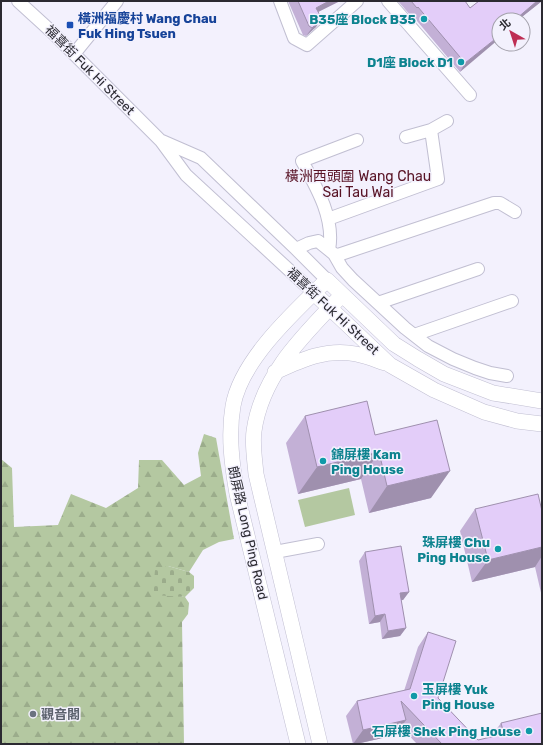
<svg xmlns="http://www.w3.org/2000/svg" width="543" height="745" font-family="Rubik,'Noto Sans TC',sans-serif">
<defs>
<pattern id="forest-firs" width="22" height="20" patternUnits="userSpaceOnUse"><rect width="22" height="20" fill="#b4c8a1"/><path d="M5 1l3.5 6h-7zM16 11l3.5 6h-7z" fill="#9bac8b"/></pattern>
<pattern id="cemetery-stones" width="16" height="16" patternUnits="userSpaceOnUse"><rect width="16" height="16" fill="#b4c8a1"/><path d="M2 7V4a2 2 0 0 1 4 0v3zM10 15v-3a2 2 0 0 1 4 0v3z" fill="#9bac8b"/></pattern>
</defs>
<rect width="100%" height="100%" fill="#f3f1fd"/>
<!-- forest -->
<path fill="url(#forest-firs)" d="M204,434l12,4 18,101 -15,3 -16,8 -14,22 -21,-6 13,31h4l4,6 -1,11 -6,8 2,122h-183v-285l11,9 2,59 44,-2 13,-31 35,14 32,-20 1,-28h23l22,25 17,-9 -3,-23z"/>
<!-- cemetery -->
<path fill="url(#cemetery-stones)" d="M168,566l21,6 5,4v12l-9,9 -32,-2 2,-25z"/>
<!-- pitch -->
<path fill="#b4c8a1" d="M349,488l6,27 -50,12 -7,-27z"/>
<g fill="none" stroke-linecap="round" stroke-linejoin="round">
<defs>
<path id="minor" d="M18,1l35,32 108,108 25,34 128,118
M280,1l14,37 13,7 50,-44
M388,1l82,94
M74,54l43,-53
M406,137l25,-7 16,-9
M162,141l39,17 95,91 31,31
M328,219l110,-40 -7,-49
M296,249l13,-6 9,-2 16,13 8,14 11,12 52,48 23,18 25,13 22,9 15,5 17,3
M329,250c6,-31 -12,-62 -27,-89l55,-21
M334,254l4,1 156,-52h6l15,9
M378,303l100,-34
M414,335l98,-34
M275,552l43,-8"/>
<path id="major" d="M314,293l76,72 44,25 50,22 33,9 25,3
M275,372c26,-12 51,-24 81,-18 10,2 20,6 29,9
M298,744l-61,-250c-5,-29 -9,-59 -4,-88 8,-46 61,-94 94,-126l67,64 24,15 26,15 49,19 49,8
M320,744l-64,-270c-1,-12 -4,-30 -2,-43 8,-57 50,-96 88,-136"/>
</defs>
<!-- minor casing -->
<use href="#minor" stroke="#c1bfd2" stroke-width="14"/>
<!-- major casing -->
<use href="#major" stroke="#c1bfd2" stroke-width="16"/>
<!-- minor -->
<use href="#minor" stroke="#fff" stroke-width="12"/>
<!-- major -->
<use href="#major" stroke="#fff" stroke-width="15"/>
</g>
<!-- wall -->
<path fill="#c3b0d6" d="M288,1h52l-22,11 -2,15 -10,9 -3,-1z
M398,1h67l5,7 9,-7h63l-24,19h-19l-39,52 -48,-57 -1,1z
M305,416l70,19 56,63 -62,15 -8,-34 -63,15 -12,-51z
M475,509l67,2v86l-7,-30 -63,15 -12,-51z
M365,552l44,40 -6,8h-2l5,28 -6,8 -18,3 -2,-17 -11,2 -10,-63z
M428,632l10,66 40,42 12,-2 11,-15 41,21h-125l-16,-17 -5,8 -40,9h-3l-7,-28 11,-15 47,-10 14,-44z"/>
<!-- shaded-wall -->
<path fill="#9f90ae" d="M329,1h11l-30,15 6,-8z
M537,1h5l-24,19h-3z
M322,19l-6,8 -10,9 6,-8z
M499,36v3l-39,33 5,-9z
M379,452l-18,27 -63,15 19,-27z
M450,471l-19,27 -62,15 18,-27z
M542,547v9l-7,11 -63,15 16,-22z
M409,592l-6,8 -9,1 6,-8z
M385,614l-5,8 -11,2 6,-8z
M406,628l-6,8 -18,3 6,-8z
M406,720l-10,15 -40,9h-3l10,-14z"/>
<!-- building -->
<path fill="#e3cdf9" stroke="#9f90ae" d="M298,1h31l-13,7 6,11 -10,9 -3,-2z
M411,1h54l5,7 9,-7h58l-21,18v1h-17v16l-34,27 -47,-56 -1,1z
M367,401l8,34 62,-15 13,51 -63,15 -8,-34 -62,15 -12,-51z
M538,494l4,17v36l-54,13 -13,-51z
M401,546l8,46 -9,1 6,35 -18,3 -3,-17 -10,2 -10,-64z
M428,632l28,9 -18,57 40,42 26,-6 -3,-11 41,-10v31h-100l-41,-43 5,19 -43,10 -6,-29 53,-12z"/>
<!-- markers -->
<g fill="#0f9aa8" stroke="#f3f1fd" stroke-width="1.5">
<circle cx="424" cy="19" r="4"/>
<circle cx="461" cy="62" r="4"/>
<circle cx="323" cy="461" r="4"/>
<circle cx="498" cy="549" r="4"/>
<circle cx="414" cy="696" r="4"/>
<circle cx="529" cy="731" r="4"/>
</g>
<rect fill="#1a4fb4" stroke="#f3f1fd" stroke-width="1.5" x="66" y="21" width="8" height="8" rx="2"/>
<circle fill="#6b7280" stroke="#f3f1fd" stroke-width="1.5" cx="33" cy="714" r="4"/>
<g text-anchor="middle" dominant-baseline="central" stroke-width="3" stroke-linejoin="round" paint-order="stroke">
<!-- transit labels -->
<g font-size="13" font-weight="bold" fill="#164399" stroke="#f3f1fd" text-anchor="start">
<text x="78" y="18">橫洲福慶村 Wang Chau<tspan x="78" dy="15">Fuk Hing Tsuen</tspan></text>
</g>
<!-- culture labels -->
<g font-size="13" font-weight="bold" fill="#0d838f" stroke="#f3f1fd" text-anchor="end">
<text x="416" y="19">B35座 Block B35</text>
<text x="453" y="62">D1座 Block D1</text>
<text x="331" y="454" text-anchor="start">錦屏樓 Kam<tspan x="331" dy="15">Ping House</tspan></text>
<text x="490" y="542">珠屏樓 Chu<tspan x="490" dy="15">Ping House</tspan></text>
<text x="422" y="689" text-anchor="start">玉屏樓 Yuk<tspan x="422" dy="15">Ping House</tspan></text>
<text x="521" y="731">石屏樓 Shek Ping House</text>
</g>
<!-- street labels -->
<g font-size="13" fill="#2b2a31" stroke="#f3f1fd">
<text transform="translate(90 70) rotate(45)">福喜街 Fuk Hi Street</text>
<text transform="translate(333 311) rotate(43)">福喜街 Fuk Hi Street</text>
<text transform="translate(248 533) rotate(77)">朗屏路 Long Ping Road</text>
</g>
<!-- worship labels -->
<g font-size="13" font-weight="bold" fill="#5b616d" stroke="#f3f1fd" text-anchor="start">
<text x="41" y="714">觀音閣</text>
</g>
<!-- neighbourhood labels -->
<g font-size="14" fill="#581325" stroke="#f3f1fd">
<text x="358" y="176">橫洲西頭圍 Wang Chau<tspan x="358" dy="16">Sai Tau Wai</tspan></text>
</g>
</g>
<!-- border -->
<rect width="543" height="745" fill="none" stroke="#2b2a31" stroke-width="4"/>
<!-- north arrow -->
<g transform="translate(511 32) rotate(321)"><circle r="19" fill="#f3f1fd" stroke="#a3a1ab"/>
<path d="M0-3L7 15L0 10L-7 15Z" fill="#be2e54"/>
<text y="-6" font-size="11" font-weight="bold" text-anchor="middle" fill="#2b2a31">北</text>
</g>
</svg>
